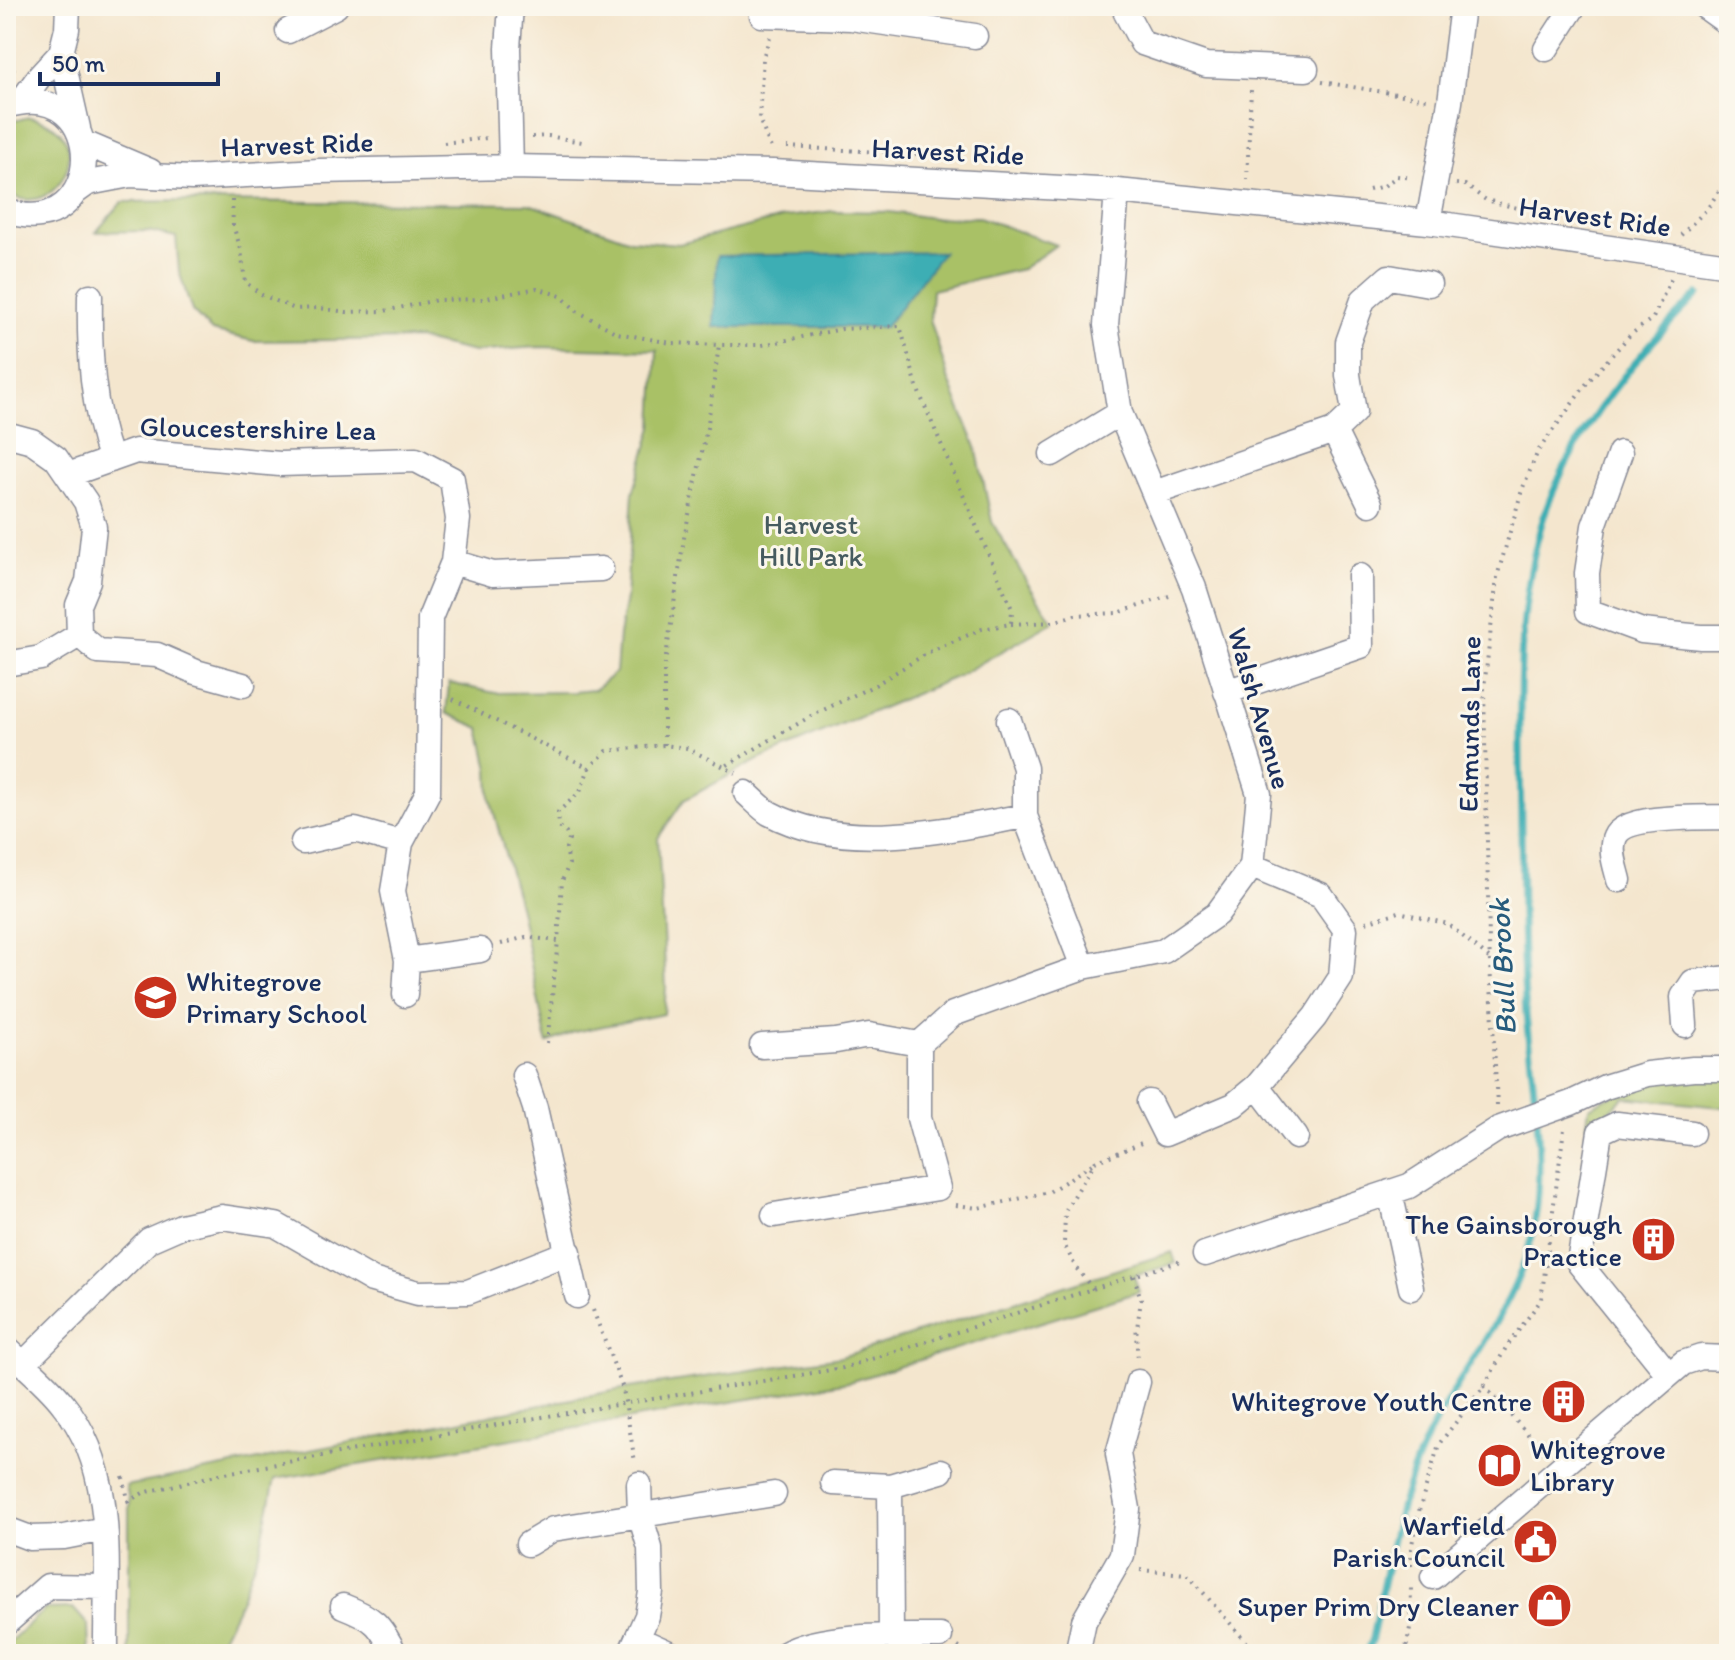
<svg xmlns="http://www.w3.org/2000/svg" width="1735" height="1660" font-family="Itim,sans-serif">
<rect width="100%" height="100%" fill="#fbf7ec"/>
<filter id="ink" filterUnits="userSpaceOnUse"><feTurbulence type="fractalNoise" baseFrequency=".0125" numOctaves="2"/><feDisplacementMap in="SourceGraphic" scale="16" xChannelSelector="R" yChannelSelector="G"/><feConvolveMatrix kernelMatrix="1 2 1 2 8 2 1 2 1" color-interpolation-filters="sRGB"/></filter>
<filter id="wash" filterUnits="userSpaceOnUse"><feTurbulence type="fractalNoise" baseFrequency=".006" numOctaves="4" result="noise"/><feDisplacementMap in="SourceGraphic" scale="32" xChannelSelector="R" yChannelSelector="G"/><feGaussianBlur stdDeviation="1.8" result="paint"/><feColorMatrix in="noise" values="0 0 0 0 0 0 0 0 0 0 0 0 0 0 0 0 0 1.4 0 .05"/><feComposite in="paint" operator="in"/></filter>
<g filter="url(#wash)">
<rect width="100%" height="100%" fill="#f4e6ce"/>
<!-- green -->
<path fill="#a9c166" stroke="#627862" stroke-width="2" d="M29,117c77,14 28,110 -23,75v-69z
M194,201l335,3 101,36 49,4 107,-27 48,-6 55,1 44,6 46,-1 77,28 -34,24 -90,21 -2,29 19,62 27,66 16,75 36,62 25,38 -95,54 -200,84 -74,40 -26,38 8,149 -2,27 -90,18 -27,11 -27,-134 -30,-111 -1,-29 -9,-41 -34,-15 3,-30 46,10 78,-1 21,-2 22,-18 3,-37 7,-37 7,-105 20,-66 4,-77 -120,-3 -63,5 -57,-13 -164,2 -41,-10 -20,-20 -13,-40 -3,-34 -28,-6 -52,1 26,-30z
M1648,1077l81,2v29l-105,-11 -38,36 3,-26z
M1172,1252l4,11 -42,13 5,16 -290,90 -574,97 -14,65 -21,57 -26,53h-85v-153l-3,-15 497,-97 218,-32z
M73,1608l15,17 1,29h-83v-9l39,-36z"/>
<!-- water -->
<path fill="#3caeb4" stroke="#2c6e89" stroke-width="2" d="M943,252l-58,75h-171l3,-71z"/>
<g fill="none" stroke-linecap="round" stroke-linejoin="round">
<!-- stream -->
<path stroke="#3caeb4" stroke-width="7" d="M1366,1654l6,-16c14,-65 24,-133 52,-194 36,-75 98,-140 111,-224 12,-75 -6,-148 -10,-222 -4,-58 -3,-116 -4,-173 -1,-103 -8,-216 25,-315 28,-79 93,-158 152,-216"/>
</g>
</g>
<g filter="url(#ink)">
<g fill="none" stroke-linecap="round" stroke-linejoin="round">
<defs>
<path id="minor" d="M68,6l-1,23 -6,24 17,75
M511,6l-3,42 3,119
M1125,6l1,7 16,30 64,22 100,4
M1704,6l25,18
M762,15l89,3 124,18
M288,31l48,-25
M1546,49l28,-43
M21,102l18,-25 22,-24
M6,106c106,-33 102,140 0,105
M84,143l66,28
M74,193l14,-10 42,-8 62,3 127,-7 192,-4 262,5 344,19 311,31 301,43
M1428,222l22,-120 12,-96
M90,296c-1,56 2,111 21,164
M1334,431l36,73
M6,434l26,7 24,17 30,44 8,25 -6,54 -10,24 1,30 19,16 59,4 39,17 47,13
M1620,453l-26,73 -7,47 1,38 54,20 59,6h28
M1052,454l68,-41
M68,475l68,-24 144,13 136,-4 36,19 6,40 -5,43 -23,56 -2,174 -27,51 -8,48 14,69 -2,35
M1154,493l180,-62 20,-19 -6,-37v-33l15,-42 26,-23 40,7
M453,562l40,12 108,-5
M6,664l35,-6 38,-23
M1226,692l135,-46 -1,-70
M1009,720l16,48v48
M746,793c7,6 15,15 23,20 76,41 176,17 256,3l58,151
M303,842l52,-12 46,13
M1619,880c-3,-13 -10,-30 -4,-43 9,-23 90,-19 114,-20
M407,960l73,-10
M1685,1025l-2,-28 10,-15 36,-4
M762,1046l74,-5 33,-6 50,9
M524,1075l11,33 42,188
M1257,1086l39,51
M1149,1102l16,32 69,-29 23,-19 58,-69 26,-40 4,-48 -24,-34 -69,-29
M1390,1192l21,96
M774,1215l164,-27 -19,-70v-74l34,-30 130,-47 81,-16 53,-37 35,-48 7,-72 -65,-206 -74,-175 -14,-88 11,-134
M1205,1254l204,-68 89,-57 73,-26 34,-16 42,-13 46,-5h36
M6,1348c19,18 41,35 57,56 56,68 42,168 43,250
M23,1364l126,-124 32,-14 41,-9 54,8 96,55 46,13 50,-1 101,-40
M1669,1375l-90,-112 21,-131 17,-8 75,9
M833,1483l57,3
M6,1529l24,9 34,-1 41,-8
M528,1544l25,-15 221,-35
M1433,1577l250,-214 18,-6 28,1
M343,1606c31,12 37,18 52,48
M6,1623l42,-37 57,1
M891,1636l-1,-150 51,-15
M638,1639l33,15
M630,1654l17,-38 4,-24 -1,-44 -10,-33 -1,-31
M785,1654c37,-21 112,-18 155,-18
M1077,1654l7,-33 38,-66 6,-46 -10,-55 20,-72"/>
</defs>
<!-- minor casing -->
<use href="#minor" stroke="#888a96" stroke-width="27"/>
<!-- path -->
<path stroke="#888a96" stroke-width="4" stroke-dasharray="2 6" stroke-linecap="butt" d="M770,37l-7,20 -4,62 12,29
M6,73l10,-5
M1322,82l105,17
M532,137l16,-1 34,6
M444,143l43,-5
M787,147l131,7
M1247,180l4,-90
M1456,184l9,1 21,15 31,8
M1369,190l15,-4 13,-10 15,2
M232,200l1,26 8,23 4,33 17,13 33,14 24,-1 27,4 38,-1 53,-11 45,-1 55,-11 24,8 16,15 40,22 54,10 48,2
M1681,235l26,-26 22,-33
M6,244l12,-7
M1011,624l42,-2 22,-7 43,-2 54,-18
M453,699l136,69 18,-17 57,-6 23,3 49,25
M664,745v-75l20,-132 24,-115 11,-78h43l80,-16 58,-3 18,64 94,219 -1,15 -29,5 -53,23 -54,33 -64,31 -87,51
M1366,922l33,-10 49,12 42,35
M501,944l25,-7 32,4 4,-60 7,-17 -3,-16 3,-8 -3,-7 -7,-6 -1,-15 22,-20 9,-24
M547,1043l11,-102
M1497,1106l-8,-164 -5,-254 13,-111 25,-87 16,-39 49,-68 43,-48 23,-17 18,-39
M956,1205l22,3 71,-16 43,-28
M1134,1276l7,24 -5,35 2,25
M1093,1289l-17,-21 -12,-24 1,-33 30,-49 49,-20
M593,1310l30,79 12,73
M1484,1386l50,55 7,13
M123,1477l6,27
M127,1502l16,-9 77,-19 310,-55 313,-51 341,-108
M1411,1566v-17l9,-42 19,-63 45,-58 23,-40 34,-46 23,-171
M1140,1570l47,4 70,80
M958,1647l11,7
M1405,1654l5,-26 1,-41"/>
<!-- minor -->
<use href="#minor" stroke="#fff" stroke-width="24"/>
</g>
</g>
<!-- icons -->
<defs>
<symbol id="school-disc" viewBox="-11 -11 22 22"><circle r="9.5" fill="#c8321e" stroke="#fbf7ec"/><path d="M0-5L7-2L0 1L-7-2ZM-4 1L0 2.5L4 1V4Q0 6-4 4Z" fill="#fff"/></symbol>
<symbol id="building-disc" viewBox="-11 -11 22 22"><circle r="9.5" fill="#c8321e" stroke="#fbf7ec"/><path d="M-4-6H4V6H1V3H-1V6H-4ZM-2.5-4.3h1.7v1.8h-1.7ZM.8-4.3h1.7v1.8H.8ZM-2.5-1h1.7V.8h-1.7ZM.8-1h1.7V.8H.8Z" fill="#fff"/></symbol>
<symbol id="library-disc" viewBox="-11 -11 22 22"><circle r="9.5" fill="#c8321e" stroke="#fbf7ec"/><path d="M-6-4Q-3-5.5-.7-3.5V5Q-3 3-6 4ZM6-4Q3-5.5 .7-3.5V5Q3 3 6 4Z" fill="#fff"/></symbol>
<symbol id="civic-disc" viewBox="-11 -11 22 22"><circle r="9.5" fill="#c8321e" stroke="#fbf7ec"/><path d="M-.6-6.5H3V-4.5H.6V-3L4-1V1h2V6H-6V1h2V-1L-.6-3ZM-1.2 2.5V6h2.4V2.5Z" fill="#fff"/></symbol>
<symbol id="shop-disc" viewBox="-11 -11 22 22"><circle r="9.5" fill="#c8321e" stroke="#fbf7ec"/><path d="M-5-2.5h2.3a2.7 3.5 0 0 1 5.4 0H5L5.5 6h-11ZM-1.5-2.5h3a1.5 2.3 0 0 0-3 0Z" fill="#fff"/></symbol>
</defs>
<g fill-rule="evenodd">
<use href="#school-disc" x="130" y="972" width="51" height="51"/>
<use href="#building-disc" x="1628" y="1214" width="51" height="51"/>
<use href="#building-disc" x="1538" y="1376" width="51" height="51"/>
<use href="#library-disc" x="1474" y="1440" width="51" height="51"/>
<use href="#civic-disc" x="1510" y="1516" width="51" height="51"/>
<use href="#shop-disc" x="1524" y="1580" width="51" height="51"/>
</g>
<g text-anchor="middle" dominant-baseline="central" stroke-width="6" stroke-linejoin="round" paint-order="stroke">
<!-- street labels -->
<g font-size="28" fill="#1b2f5e" stroke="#fbf7ec">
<text transform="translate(297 144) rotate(-2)">Harvest Ride</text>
<text transform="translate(948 151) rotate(3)">Harvest Ride</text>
<text transform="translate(1595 216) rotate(8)">Harvest Ride</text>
<text transform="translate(258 428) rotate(1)">Gloucestershire Lea</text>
<text transform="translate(1260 708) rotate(74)">Walsh Avenue</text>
<text transform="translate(1469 724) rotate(-89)">Edmunds Lane</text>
</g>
<!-- park labels -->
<g font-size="28" fill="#465b60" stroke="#fbf7ec">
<text x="811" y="524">Harvest<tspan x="811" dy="32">Hill Park</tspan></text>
</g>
<!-- poi labels -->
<g font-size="28" fill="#1b2f5e" stroke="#fbf7ec" text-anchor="end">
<text x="186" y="981" text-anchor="start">Whitegrove<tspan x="186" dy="32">Primary School</tspan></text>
<text x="1622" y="1224">The Gainsborough<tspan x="1622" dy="32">Practice</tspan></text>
<text x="1532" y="1401">Whitegrove Youth Centre</text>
<text x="1530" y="1449" text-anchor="start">Whitegrove<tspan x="1530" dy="32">Library</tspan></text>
<text x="1505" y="1525">Warfield<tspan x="1505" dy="32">Parish Council</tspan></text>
<text x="1519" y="1606">Super Prim Dry Cleaner</text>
</g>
<!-- water labels -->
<g font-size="30" font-style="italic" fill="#275b7c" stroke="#fbf7ec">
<text transform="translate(1502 967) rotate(-93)">Bull Brook</text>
</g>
</g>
<!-- margin -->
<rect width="1735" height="1660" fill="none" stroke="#fbf7ec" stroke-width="32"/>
<!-- scale -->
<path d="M40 72v12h178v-12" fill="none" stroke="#1b2f5e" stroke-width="4"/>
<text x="52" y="72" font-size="24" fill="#1b2f5e" stroke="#fbf7ec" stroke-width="6" paint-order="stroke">50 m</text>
</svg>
